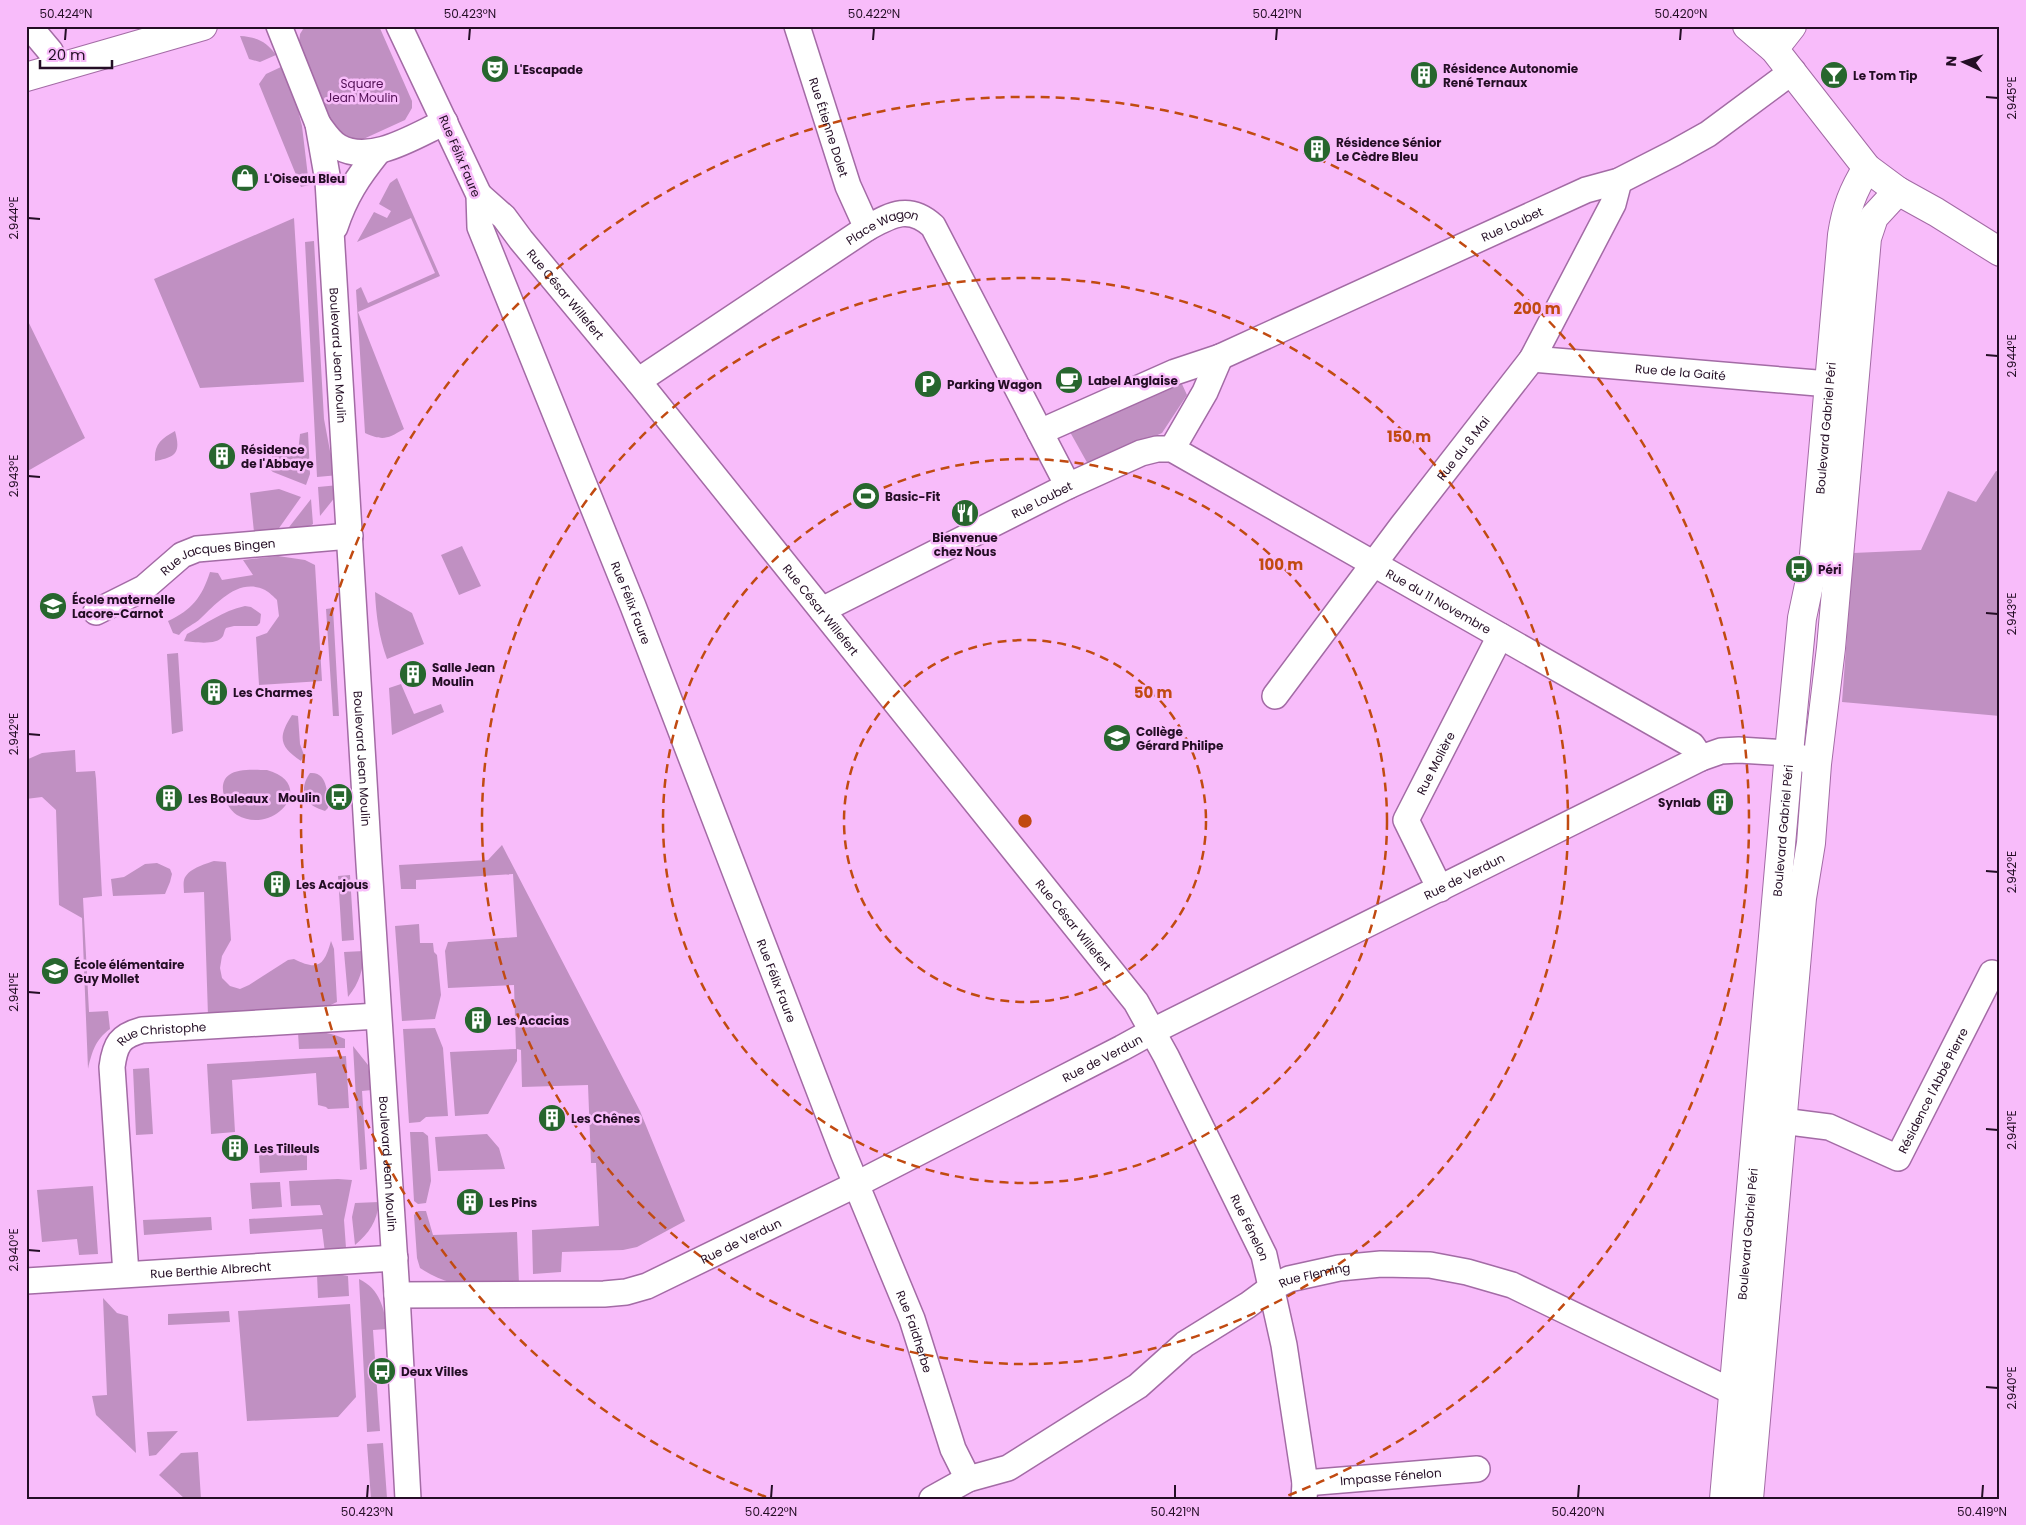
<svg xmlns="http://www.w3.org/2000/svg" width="2026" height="1525" font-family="Poppins,sans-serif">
<rect width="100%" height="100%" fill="#f8bcfa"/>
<!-- green -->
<path fill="#c090c2" d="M305,26h74l33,75v7l-7,12 -46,21h-8l-20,-13 -32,-86 1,-8z
M240,36c17,1 27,6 36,19l-16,7 -11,-3z
M281,67l15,35 6,24 7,59 -8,2 -42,-103 7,-10z
M397,178l43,98 -82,36 46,117c-17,10 -21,12 -39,4l-9,-143 5,-3 7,16 67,-30 -24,-55 -54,24 17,-30 13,6 4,-7 -12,-7 11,-21z
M294,218l10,164 -104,6 -46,-109z
M314,241l10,178 6,32 9,24 -22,2 -12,-235z
M26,317l59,121 -59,34z
M1182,384l5,11 -25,38 -73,33 -19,-34z
M175,431c6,22 1,26 -20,30 -1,-17 6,-22 20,-30z
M308,432l2,42 -4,11 -33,-13 -6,-5 5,-11h23l3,-3 2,-19z
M1996,471l4,1v244l-158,-14 11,-149 68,-3 27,-59 28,11z
M339,485l1,6 -20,25 -2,-29z
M279,489l22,8 -24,34 -23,1 -4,-39z
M311,499l2,25 -6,4 -21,3z
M462,546l19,40 -22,9 -18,-40z
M278,556l27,4 10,5 7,116 -63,4 -3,-48 11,-4 12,-17 -2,-16c-3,-3 -8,-8 -12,-10 -26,-13 -48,13 -64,28 -7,7 -16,9 -22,17l-6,-2 -5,-12c24,-11 34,-24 42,-49l8,1 4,7 31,-5 -10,-15z
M375,592l37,21 12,31 -37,15c-8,-22 -11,-44 -12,-67z
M245,606l6,1 10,7 -1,9 -3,3h-23l-8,2c-2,3 -2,6 -3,8 -6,10 -29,6 -39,5l3,-7c19,-10 35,-23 58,-28z
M333,608l6,108h-6l-7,-107z
M178,653l5,78 -11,3 -5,-80z
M401,684l13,30 27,-10 3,8 -52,23 -3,-47z
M292,715l6,1 2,28 4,11 -3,6c-21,-14 -24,-23 -9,-46z
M75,750l1,22 19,-1 1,8 6,117 -19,2 6,114 19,-1 2,18c-15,11 -18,23 -22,40l-6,-151 -23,-13 -3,-95 -14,-13 -16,2v-39l16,-7z
M267,770c52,15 6,66 -30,45 -11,-7 -21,-31 -8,-40 9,-7 27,-5 38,-5z
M310,773c18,-2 18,23 18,35l-3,3c-5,-2 -12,-4 -15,-8 -10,-8 -6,-22 0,-30z
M502,845l138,266 45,110 -48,26 -14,3 -61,2 -1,20 -28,2 -1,-44 67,-4 -3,-63h-5l-3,-78 -66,2 -1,-37 -4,-1v12l-29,53 -33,2 -5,-64 66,-3 -2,-64 -66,3 -3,-37 3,-9 69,-5 -4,-63 -97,6v9h-15l-2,-24 89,-5z
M214,861l12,1 5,78 -9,16 -2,12 2,10 8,8 10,3 9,-4 39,-25 6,-1c24,12 30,7 37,-18l3,8 3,53 -15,7 -114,7 -4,-124 -20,1c0,-4 -1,-9 0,-13 3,-11 21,-16 30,-19z
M157,863l13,6 2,5 -2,8 -5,12 -52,2 -2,-17 13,-2 21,-13z
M350,875l4,65 -12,1 -4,-65z
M419,924l1,19h13l1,9 3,3 4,40 -6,24 -33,2 -7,-95z
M364,951c-1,19 -4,31 -16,46l-4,-45z
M435,1028l8,20 5,68 -22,1 -6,5 -11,1 -6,-94z
M298,1032c17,0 31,-1 47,7v9l-46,1z
M353,1046l15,19 4,25 -10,1 5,78 -7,1z
M346,1056l3,52 -21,1 -2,-2 -8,-2 -2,-32 -84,7 3,52 -24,2 -4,-70z
M149,1068l4,66 -17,1 -3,-66z
M410,1132h13l5,4 3,45 -5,22 -8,1 -4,-3z
M487,1134l12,14 6,21 -67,2 -3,-34z
M307,1152v18l-47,3 -1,-19z
M338,1179l14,1 -8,40 2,28 -21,5 -3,-24 -72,5 -1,-15 74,-4 -3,-10 -29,1 -2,-25z
M280,1182l2,25 -30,2 -2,-26z
M93,1186l5,68 -19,1 -2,-16 -35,3 -5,-52z
M379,1202c-2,20 -10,31 -24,43l-3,-28 3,-14z
M418,1211h8l7,24 84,-3 2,52c-38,1 -65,7 -99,-16l-3,-10 -3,-43z
M211,1217l1,13 -68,5 -1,-15z
M337,1274l11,2 1,20 -31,2 -1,-23z
M359,1279c21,10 25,29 28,50l-14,1 7,101 -13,1z
M103,1298l14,15 11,3 8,137 -40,-38 -4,-19 15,-1z
M350,1304l6,93 -18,20 -91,4 -9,-110z
M229,1311l1,11 -62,3v-11z
M178,1431l-22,24 -7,1 -2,-24z
M383,1443l4,55 -16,1 -4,-55z
M198,1452l3,47h-16l-26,-24 22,-22z"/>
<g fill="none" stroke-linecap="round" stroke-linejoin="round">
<defs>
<g id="street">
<path d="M29,26l21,25 8,15"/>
<path id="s1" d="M279,26l39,98 10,57 41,683 28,431 11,204"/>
<path id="s2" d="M399,26l80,169 1,32 153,379 211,549 68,164 41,130 15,30"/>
<path id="s3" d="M797,26l51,160 19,42"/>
<path d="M318,124c6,8 12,18 21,23 32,18 77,-12 106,-25"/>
<path id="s4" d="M479,195l25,22 17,23 117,141 498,621 30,54 98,199 20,90 21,138 -1,16"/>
<path d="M335,227c10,-31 23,-50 43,-75"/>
<path id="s5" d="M1532,359l297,25"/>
<path id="s6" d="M638,381l229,-153c24,-13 42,-24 66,-2l135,260"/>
<path id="s7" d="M1040,432l135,-60 45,-15 366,-167 33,-9 55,-28 34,-19 85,-63"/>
<path d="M1172,449l33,-57 15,-35"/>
<path id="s8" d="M822,610l246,-124 73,-33 16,-4h15l520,296 9,13"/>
<path id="s9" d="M96,612l48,-24 38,-33 15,-6 153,-13"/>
<path id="s10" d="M1275,696l127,-170 130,-167 81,-155 6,-23"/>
<path id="s11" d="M1440,889l-34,-69 94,-184"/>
<path id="s12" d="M1782,1121l47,6 69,31 94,-185 8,3"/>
<path id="s13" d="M126,1274l-14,-207c3,-23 8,-31 30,-37l236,-14"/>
<path id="s14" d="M26,1281l369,-23"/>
<path id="s15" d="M397,1295l207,-1 22,-2 21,-6 210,-102 265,-136 31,-17 548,-273 20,-7 18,-1 50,3 28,11"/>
<path id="s16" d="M1305,1483l172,-14"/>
<path id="s17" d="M932,1499l36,-20 40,-11 130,-82 47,-42 63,-39 23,-17 18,-9 50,-11 42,-4 49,1 37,7 45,13 221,107"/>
</g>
<g id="secondary">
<path d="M1747,26l27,23 93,119 31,23 38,21 64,40"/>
<path d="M1774,49l18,-23"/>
<path d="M26,77l177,-51"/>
<path id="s18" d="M1724,1499l65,-746 13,-135 11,-52 29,-331c4,-26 11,-45 25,-67"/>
<path d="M1749,1499l53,-601 9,-55 6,-79 14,-116 36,-410 7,-21 24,-26"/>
</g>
</defs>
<!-- street casing -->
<use href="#street" stroke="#a36ba5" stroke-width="28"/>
<!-- secondary casing -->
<use href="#secondary" stroke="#a36ba5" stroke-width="30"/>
<!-- street -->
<use href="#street" stroke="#fff" stroke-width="25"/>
<!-- secondary -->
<use href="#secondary" stroke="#fff" stroke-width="28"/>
</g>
<!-- ticks -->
<path fill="none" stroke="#240e25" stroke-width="2" d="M65,40l1,-12M469,40l1,-12M873,40l1,-12M1276,40l1,-12M1680,40l1,-12M1986,97l12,1M28,218l12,1M1986,355l12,1M28,476l12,1M1986,613l12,1M28,734l12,1M1986,871l12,1M28,992l12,1M1986,1129l12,1M28,1250l12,1M1986,1387l12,1M367,1498l1,-13M771,1498l1,-13M1175,1498v-13M1578,1498l1,-13M1982,1498l1,-13"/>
<!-- distance rings -->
<g fill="none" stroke="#c14a11" stroke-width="2.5" stroke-dasharray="9 6">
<circle cx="1025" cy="821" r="181"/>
<circle cx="1025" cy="821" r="362"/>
<circle cx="1025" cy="821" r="543"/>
<path d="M766 1497A724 724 0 1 1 1284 1497"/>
</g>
<!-- icons -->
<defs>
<symbol id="theatre-disc" viewBox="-11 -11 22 22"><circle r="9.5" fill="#27662e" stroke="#f8bcfa"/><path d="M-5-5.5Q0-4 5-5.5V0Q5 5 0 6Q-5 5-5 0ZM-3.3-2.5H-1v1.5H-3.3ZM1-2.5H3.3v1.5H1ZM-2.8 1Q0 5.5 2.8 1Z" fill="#fff"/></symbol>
<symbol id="building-disc" viewBox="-11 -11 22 22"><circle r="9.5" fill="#27662e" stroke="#f8bcfa"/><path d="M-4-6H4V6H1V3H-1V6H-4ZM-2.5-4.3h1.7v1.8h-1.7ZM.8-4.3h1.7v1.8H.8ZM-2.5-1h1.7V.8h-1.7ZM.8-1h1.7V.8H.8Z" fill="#fff"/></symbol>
<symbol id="bar-disc" viewBox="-11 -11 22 22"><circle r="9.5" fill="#27662e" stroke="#f8bcfa"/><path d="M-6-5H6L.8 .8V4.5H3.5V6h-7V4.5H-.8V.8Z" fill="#fff"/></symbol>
<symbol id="shop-disc" viewBox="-11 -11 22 22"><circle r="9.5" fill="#27662e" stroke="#f8bcfa"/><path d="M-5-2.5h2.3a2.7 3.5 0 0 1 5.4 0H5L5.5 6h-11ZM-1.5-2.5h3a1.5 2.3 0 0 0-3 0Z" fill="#fff"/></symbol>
<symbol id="cafe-disc" viewBox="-11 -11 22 22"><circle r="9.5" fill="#27662e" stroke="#f8bcfa"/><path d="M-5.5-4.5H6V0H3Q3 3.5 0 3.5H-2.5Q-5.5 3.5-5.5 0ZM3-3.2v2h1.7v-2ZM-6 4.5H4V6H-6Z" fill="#fff"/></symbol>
<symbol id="parking-disc" viewBox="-11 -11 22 22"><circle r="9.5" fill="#27662e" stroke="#f8bcfa"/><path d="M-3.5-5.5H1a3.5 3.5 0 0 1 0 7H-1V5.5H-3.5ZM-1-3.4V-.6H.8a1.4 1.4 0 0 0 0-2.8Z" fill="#fff"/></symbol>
<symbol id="stadium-disc" viewBox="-11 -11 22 22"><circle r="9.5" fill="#27662e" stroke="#f8bcfa"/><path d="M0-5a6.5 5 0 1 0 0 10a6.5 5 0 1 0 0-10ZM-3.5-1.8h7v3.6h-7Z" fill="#fff"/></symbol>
<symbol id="restaurant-disc" viewBox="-11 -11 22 22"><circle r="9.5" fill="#27662e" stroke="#f8bcfa"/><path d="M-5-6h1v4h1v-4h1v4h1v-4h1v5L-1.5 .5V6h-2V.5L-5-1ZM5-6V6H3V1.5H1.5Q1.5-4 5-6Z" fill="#fff"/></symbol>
<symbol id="bus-disc" viewBox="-11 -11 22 22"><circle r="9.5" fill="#27662e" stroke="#f8bcfa"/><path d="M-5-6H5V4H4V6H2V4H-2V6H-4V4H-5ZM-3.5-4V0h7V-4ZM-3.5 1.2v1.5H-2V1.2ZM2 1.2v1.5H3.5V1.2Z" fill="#fff"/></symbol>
<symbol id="school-disc" viewBox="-11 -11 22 22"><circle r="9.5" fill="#27662e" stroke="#f8bcfa"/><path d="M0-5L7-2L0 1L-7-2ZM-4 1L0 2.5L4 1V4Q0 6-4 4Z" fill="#fff"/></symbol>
</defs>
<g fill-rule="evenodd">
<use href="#theatre-disc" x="479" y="53" width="32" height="32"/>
<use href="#building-disc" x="1408" y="59" width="32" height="32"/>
<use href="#bar-disc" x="1818" y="59" width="32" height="32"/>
<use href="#building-disc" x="1301" y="133" width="32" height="32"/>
<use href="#shop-disc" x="229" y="162" width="32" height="32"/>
<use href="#cafe-disc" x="1053" y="364" width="32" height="32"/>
<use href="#parking-disc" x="912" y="368" width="32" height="32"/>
<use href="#building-disc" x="206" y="440" width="32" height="32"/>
<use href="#stadium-disc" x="850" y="480" width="32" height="32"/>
<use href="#restaurant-disc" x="949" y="497" width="32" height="32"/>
<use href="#bus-disc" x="1783" y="553" width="32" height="32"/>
<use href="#school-disc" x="37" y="590" width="32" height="32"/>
<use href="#building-disc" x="397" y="658" width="32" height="32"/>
<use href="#building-disc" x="198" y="676" width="32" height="32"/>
<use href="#school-disc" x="1101" y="722" width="32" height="32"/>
<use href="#bus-disc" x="323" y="781" width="32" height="32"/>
<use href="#building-disc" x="153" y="782" width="32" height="32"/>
<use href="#building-disc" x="1704" y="786" width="32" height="32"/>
<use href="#building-disc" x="261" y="868" width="32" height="32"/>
<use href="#school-disc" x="39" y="955" width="32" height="32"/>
<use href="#building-disc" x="462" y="1004" width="32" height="32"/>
<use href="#building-disc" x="536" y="1102" width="32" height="32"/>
<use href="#building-disc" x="219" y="1132" width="32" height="32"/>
<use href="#building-disc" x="454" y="1186" width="32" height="32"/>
<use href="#bus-disc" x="366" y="1355" width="32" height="32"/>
</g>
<g text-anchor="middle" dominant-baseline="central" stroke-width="5" stroke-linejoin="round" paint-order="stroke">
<!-- poi labels -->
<g font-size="12" font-weight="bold" fill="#240e25" stroke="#f8bcfa" text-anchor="start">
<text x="1443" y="68">Résidence Autonomie<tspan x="1443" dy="14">René Ternaux</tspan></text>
<text x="514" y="69">L'Escapade</text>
<text x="1853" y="75">Le Tom Tip</text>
<text x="1336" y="142">Résidence Sénior<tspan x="1336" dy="14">Le Cèdre Bleu</tspan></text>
<text x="264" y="178">L'Oiseau Bleu</text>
<text x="1088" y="380">Label Anglaise</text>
<text x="947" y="384">Parking Wagon</text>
<text x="241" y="449">Résidence<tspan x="241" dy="14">de l'Abbaye</tspan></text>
<text x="885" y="496">Basic-Fit</text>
<text x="965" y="537" text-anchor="middle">Bienvenue<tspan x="965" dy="14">chez Nous</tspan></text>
<text x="1818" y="569">Péri</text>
<text x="72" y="599">École maternelle<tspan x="72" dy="14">Lacore-Carnot</tspan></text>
<text x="432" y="667">Salle Jean<tspan x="432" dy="14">Moulin</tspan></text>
<text x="233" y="692">Les Charmes</text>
<text x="1136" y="731">Collège<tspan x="1136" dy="14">Gérard Philipe</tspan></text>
<text x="320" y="797" text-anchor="end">Moulin</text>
<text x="188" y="798">Les Bouleaux</text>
<text x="1701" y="802" text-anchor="end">Synlab</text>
<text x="296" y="884">Les Acajous</text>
<text x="74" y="964">École élémentaire<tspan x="74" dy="14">Guy Mollet</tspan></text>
<text x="497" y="1020">Les Acacias</text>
<text x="571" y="1118">Les Chênes</text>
<text x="254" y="1148">Les Tilleuls</text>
<text x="489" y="1202">Les Pins</text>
<text x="401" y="1371">Deux Villes</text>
</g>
<!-- park labels -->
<g font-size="12" fill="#510f54" stroke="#f8bcfa">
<text x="362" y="83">Square<tspan x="362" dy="14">Jean Moulin</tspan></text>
</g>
<!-- street labels -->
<g font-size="12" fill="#240e25" stroke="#f8bcfa">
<text stroke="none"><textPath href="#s3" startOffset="106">Rue Étienne Dolet</textPath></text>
<text transform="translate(460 156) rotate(67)">Rue Félix Faure</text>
<text stroke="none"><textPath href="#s7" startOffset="516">Rue Loubet</textPath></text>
<text stroke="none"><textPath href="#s6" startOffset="291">Place Wagon</textPath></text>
<text stroke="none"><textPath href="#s4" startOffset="132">Rue César Willefert</textPath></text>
<text stroke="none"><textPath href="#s1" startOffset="338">Boulevard Jean Moulin</textPath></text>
<text stroke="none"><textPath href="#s5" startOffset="149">Rue de la Gaité</textPath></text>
<text stroke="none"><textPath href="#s18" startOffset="1076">Boulevard Gabriel Péri</textPath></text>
<text stroke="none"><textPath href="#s10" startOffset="311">Rue du 8 Mai</textPath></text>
<text stroke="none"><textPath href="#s8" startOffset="246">Rue Loubet</textPath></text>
<text stroke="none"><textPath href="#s9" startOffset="138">Rue Jacques Bingen</textPath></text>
<text stroke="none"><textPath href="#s8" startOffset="694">Rue du 11 Novembre</textPath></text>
<text stroke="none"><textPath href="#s2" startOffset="624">Rue Félix Faure</textPath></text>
<text stroke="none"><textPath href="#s4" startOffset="538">Rue César Willefert</textPath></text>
<text stroke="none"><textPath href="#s1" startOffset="742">Boulevard Jean Moulin</textPath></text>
<text stroke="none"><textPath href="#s11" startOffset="141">Rue Molière</textPath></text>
<text stroke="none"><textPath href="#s18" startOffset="671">Boulevard Gabriel Péri</textPath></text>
<text stroke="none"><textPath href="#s15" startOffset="1165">Rue de Verdun</textPath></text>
<text stroke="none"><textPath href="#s4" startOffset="942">Rue César Willefert</textPath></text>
<text stroke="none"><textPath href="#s2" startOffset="1029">Rue Félix Faure</textPath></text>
<text stroke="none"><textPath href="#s13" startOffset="278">Rue Christophe</textPath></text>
<text stroke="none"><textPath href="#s15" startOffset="760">Rue de Verdun</textPath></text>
<text stroke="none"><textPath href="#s12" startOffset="199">Résidence l'Abbé Pierre</textPath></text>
<text stroke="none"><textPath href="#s1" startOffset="1148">Boulevard Jean Moulin</textPath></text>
<text stroke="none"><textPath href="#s4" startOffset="1294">Rue Fénelon</textPath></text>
<text stroke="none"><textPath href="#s18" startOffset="266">Boulevard Gabriel Péri</textPath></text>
<text stroke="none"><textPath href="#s15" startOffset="355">Rue de Verdun</textPath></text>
<text stroke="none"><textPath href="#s14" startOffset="185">Rue Berthie Albrecht</textPath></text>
<text stroke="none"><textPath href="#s17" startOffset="448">Rue Fleming</textPath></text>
<text stroke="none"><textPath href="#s2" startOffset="1406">Rue Faidherbe</textPath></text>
<text stroke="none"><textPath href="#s16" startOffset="86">Impasse Fénelon</textPath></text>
</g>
</g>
<circle cx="1025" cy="821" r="8" fill="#c14a11" stroke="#f8bcfa" stroke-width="2.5"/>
<g font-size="15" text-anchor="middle" font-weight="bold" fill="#c14a11" stroke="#f8bcfa" stroke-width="5" stroke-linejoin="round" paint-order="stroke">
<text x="1537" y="314">200 m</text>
<text x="1409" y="442">150 m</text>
<text x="1281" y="570">100 m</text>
<text x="1153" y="698">50 m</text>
</g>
<!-- border -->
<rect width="2026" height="1525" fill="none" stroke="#f8bcfa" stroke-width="55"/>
<!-- north arrow -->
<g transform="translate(1964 62) rotate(274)" stroke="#f8bcfa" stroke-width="4" paint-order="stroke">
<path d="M0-4L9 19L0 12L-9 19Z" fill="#240e25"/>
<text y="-8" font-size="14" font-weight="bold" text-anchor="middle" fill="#240e25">N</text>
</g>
<!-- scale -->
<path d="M40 60v8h72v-8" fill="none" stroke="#240e25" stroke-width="2.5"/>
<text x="48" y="60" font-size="15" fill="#240e25" stroke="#f8bcfa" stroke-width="4" paint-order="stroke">20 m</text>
<rect x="28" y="28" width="1970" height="1470" fill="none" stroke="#240e25" stroke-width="2"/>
<g font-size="12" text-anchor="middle" fill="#240e25">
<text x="66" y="18">50.424°N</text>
<text x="470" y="18">50.423°N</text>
<text x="874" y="18">50.422°N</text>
<text x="1277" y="18">50.421°N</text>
<text x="1681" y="18">50.420°N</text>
<text transform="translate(2012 98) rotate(-90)" y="4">2.945°E</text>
<text transform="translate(14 218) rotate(-90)" y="4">2.944°E</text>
<text transform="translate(2012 356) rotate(-90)" y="4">2.944°E</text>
<text transform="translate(14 476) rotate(-90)" y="4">2.943°E</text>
<text transform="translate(2012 614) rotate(-90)" y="4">2.943°E</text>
<text transform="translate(14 734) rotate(-90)" y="4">2.942°E</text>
<text transform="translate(2012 872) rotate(-90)" y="4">2.942°E</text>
<text transform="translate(14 992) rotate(-90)" y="4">2.941°E</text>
<text transform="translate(2012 1130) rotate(-90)" y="4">2.941°E</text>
<text transform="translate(14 1250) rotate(-90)" y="4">2.940°E</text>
<text transform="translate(2012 1388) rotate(-90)" y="4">2.940°E</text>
<text x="367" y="1516">50.423°N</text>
<text x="771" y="1516">50.422°N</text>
<text x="1175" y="1516">50.421°N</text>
<text x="1578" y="1516">50.420°N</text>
<text x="1982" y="1516">50.419°N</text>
</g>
</svg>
